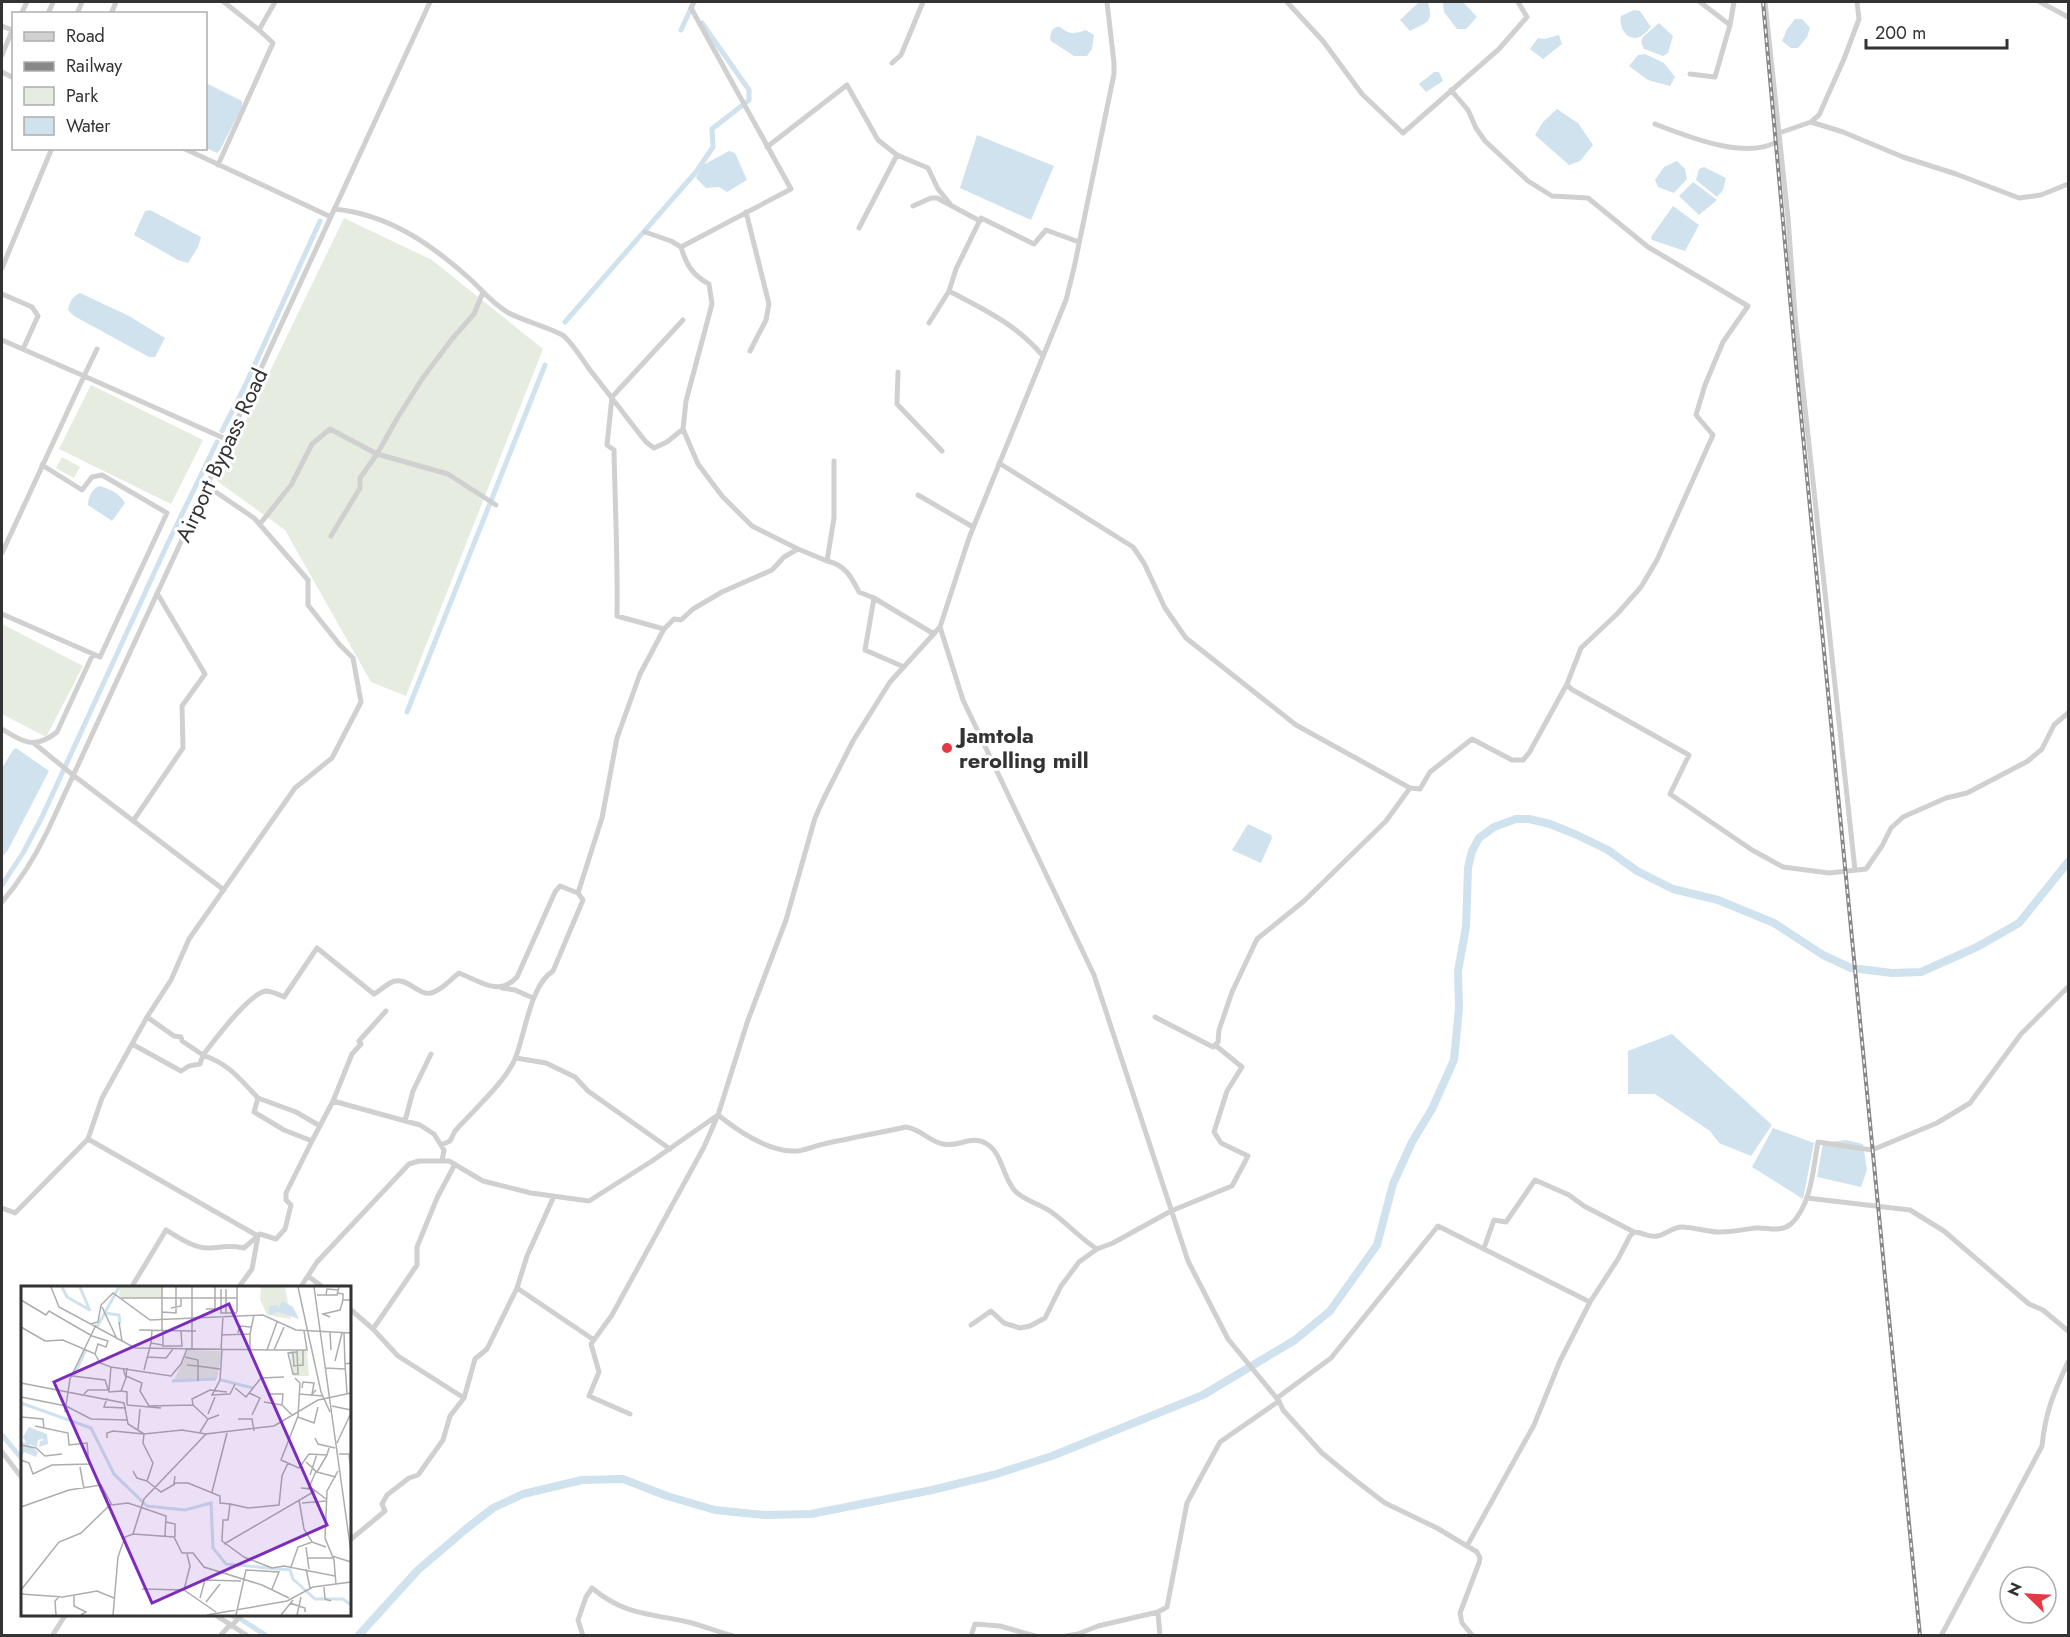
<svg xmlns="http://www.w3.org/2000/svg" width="2070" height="1637" font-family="Jost,sans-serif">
<rect width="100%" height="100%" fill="#fff"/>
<!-- green -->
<path fill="#e6ecdf" d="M344,218l88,42 111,89 -137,347 -35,-14 -86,-152 -68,-49z
M91,385l112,55 -32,64 -112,-55z
M62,457l18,10 -6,11 -18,-10z
M2,624l81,42 -37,71 -44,-23z"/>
<!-- water -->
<path fill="#cfe2ee" d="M1419,2h9c5,21 1,19 -18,29l-10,-11z
M1443,2h20l14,15 -11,12h-9l-13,-17z
M1634,10l6,1 11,16c-4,4 -9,11 -16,11 -11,0 -16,-13 -14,-22z
M1795,19h7l8,9 -3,9 -9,11h-7l-9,-7 5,-12z
M1659,23l14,13 -5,17 -5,3 -19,-7 -3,-7 2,-5z
M1056,27h4c10,8 14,7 26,3l8,5 -2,14 -5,7h-13l-23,-15 -1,-3 2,-8z
M1559,35l3,9 -19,15 -13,-10 8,-11 6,1z
M1645,54l19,9 11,14 -5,9 -22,-6 -19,-14 9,-11z
M1434,72h5l4,9 -17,11 -7,-8z
M206,83l36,18v6l-22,43 -3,3 -11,-5z
M1557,109l21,14 15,22 -13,16 -11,4 -34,-30 8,-13z
M977,135l77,31 -23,54 -71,-32z
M729,151l6,2 12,27 -20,12 -8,-5 -13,1 -10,-10 7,-13z
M1677,161l8,8 2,10 -13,14 -16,-6 -3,-7 9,-13z
M1704,167l22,11 -3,12 -6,7 -21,-17 3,-11z
M1693,182l24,18 -18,15 -20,-19z
M1673,206l26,19 -14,26 -33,-11 -1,-3z
M150,210l51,27 -3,10 -10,16 -10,-3 -44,-25 11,-24z
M80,293l49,23 36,22 -10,19h-6l-75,-41 -6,-6c2,-9 4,-13 12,-17z
M100,486c9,3 21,8 25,17l-13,18 -24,-16c0,-7 4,-17 12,-19z
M16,748l33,23 -41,79 -6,7v-89l11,-18z
M1248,824l23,11 1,3 -11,25 -29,-13z
M1672,1034l100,91 -21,31 -32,-13 -9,-12 -55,-37h-27v-43z
M1773,1128l41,15 -11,56 -51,-32z
M1846,1140l17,4 4,26 -6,17 -44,-10 6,-34z"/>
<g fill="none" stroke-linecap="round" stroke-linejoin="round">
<!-- canal -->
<path stroke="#cfe2ee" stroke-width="5" d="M681,30l12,-26
M565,322l131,-150 17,-25 -1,-18 37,-29v-10l-47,-67
M222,431l23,-45 75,-165
M407,712l138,-347
M2,885l21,-32 19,-36 125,-272 50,-103
M2,1435l20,24
M230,1614l4,3
M242,1620l25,16"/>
<!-- river -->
<path stroke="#cfe2ee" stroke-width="8" d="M358,1636l60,-66 48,-41 27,-21 30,-14 59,-14 41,-1 44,17 48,14 50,5 46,-1 121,-24 61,-15 59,-19 151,-61 92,-55 35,-29 47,-66 16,-61 19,-42 20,-33 22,-49 5,-52 -1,-37 8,-44 2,-59 4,-17 7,-13 15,-11 22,-8h13l21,5 27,11 31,15 29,21 36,18 45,11 56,23 49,32 28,13 41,5 29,-1 56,-25 42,-24 49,-61"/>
<!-- minor -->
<path stroke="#d0d0d0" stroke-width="5" d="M224,2l35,28
M1107,2l7,61v11l-40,194 -8,32 -97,238 -29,89 23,73 131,275 94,286 40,78 51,62 4,9 39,43 33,27 30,23 52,25 40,24 3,6 -1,5 -19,50 2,10 11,13
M1287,2l36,39 39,53 41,39 96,-84 28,-32 -9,-15
M1700,2l30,23
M1765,2l23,216 7,97 60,555
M2040,2l28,15
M21,14l6,-12
M48,14l5,-12
M77,14l5,-12
M111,14l5,-12
M2,26l12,5
M2,55l10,-24
M892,63l9,-8 22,-53
M2,72l12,6
M1690,74l25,3 15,-52 4,-23
M1451,90l17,20 8,18 9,13 43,40 24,15 36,2 60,49 100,59 -25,36 -18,43 -9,30 17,20 -56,125 -16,27 -23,26 -37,35 -14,36 4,5 118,66 -19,39 82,56 31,17 46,6 37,-4 16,-23 9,-18 12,-11 43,-19 21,-5 61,-32 14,-12 12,-24 14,-12
M1811,122l8,-7 25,-56 15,-40 -2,-17
M1655,124c31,12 95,38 124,16
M1779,133l32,-11 32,10 60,25 53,17 63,24 22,-3 27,-11
M767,147l80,-62 31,55 19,15 31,13 10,21 13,16
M183,148l148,69
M218,165l55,-122 -14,-13 16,-28
M913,206l18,-8h6l43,23
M334,209c54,5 97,35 136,70 12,11 22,24 37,33 13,8 51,18 58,25 10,10 17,22 25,33 19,24 37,48 56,72l8,6 13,-6 16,-13 3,-28 26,-97 -3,-20c-17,-9 -23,-20 -28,-37l-10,-6 -26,-9
M746,212l23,92 -3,16 -16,31
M859,228l38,-73
M681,247l110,-58 -100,-181 3,-6
M2,268l50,-120
M949,291c36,19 67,33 94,65
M2,294l30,13 6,9 -15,33
M929,323l20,-32 7,-22 25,-51 53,26 12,-14 33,12
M2,340l82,36 13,-27
M898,372l-1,32 45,47
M683,429l15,35 24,32 30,30 46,23
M834,461v57l-7,43c18,4 24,15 32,31l15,6 -9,52 39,17
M999,463l134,84 11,16 21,45 21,30 110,87 114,63 10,1 10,-17 42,-33 40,21h11l6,-7 38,-69
M918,495l55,32
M260,524l31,-39 21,-41 18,-15 47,25 21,-37 24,-38 30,-40 22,-25 9,-22
M331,536l29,-48v-10l17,-24 71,20 48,31
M2,553l82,-177 144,64
M874,598l60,36
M2,614l98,43 67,-144 -65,-38 -10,2 -10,13 -40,-25
M664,629l10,-10 7,1 12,-11 29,-17 50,-22 12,-13 14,-8 29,12
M2,729c20,13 33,21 55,3l36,-78
M35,744l38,31 151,115
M133,821l50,-73 -1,-42 23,-32 -48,-81
M2,902c19,-22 33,-45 46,-72l382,-828
M502,988l13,2 18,8
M147,1017l27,19 7,1 1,4 21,14c11,-14 46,-62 63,-64 6,0 13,4 18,6l33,-49 57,46c5,-3 11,-8 16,-11 16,-9 27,13 41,10 11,-3 20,-14 28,-20 21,8 40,24 58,4l38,-85 5,-6 18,7 24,-75 15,-80 23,-64 24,-45 -47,-13c1,-56 -2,-111 -3,-166l-7,-5 5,-48 71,-77
M1155,1017l58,30 5,-5 1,-12 13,-38 25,-53 47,-38 82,-80 24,-33
M516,1058l30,5 29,14 13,14 82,58
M258,1098l38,14 24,14
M333,1101l19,-47 9,-10 -2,-3 27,-30
M405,1121l8,-30 18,-37
M88,1139l170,97 -6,33 -14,19
M312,1141l21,-40 87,24 14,9 10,16 -2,11
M441,1145l9,-4 5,-10c17,-19 50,-49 60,-72 10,-24 15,-74 38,-88l30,-71 -5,-7
M1807,1198l103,12 34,21 85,73 14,6 25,21
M2,1208l13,5 73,-74 14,-41 45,-81 24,-37 18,-41 106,-151 37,-30 29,-56 -8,-44 -14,-14 -31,-39v-25l-54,-62 -47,-32
M1484,1248l10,-28 12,2 29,-42 34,15 15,11 50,26
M308,1276l16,12
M131,1288l35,-58c13,8 29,19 44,18 14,-1 18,-3 34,0l16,-14 16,5 9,-10 6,-24 -5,-5v-7l26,-52 -28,-11 -30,-18 4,-14c-20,-21 -28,-33 -55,-43l-3,9 -11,2 -8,5 -49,-27
M300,1288l17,-26 92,-98 10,-3h30l34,20 48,12 58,8 63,-40 66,-46 30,-95 38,-100 29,-102 9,-20 29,-57 37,-59 50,-55
M517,1288l77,52
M350,1309l23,20 44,-64v-18l20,-49 18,-34
M971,1325l20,-14 13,12 16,5 10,-2 15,-8 16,-32 18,-24 18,-13
M373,1329l25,27 66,42
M1277,1398l54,-40 107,-132 152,76
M630,1414l-41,-18 10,-24 -8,-28 21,-29 92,-168 14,-32c20,16 48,35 74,36 11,1 21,-5 32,-7 27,-6 54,-11 82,-17 17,3 22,14 37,17 16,4 28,-10 44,0 15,9 16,34 28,47 11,11 27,13 39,23 15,11 27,25 43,35l16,-6 58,-32 61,-25 16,-30 -27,-13 -7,-11 13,-41 15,-24 -27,-22
M2,1452l20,26
M350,1540l35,-29 -3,-7 5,-9 22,-17 9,-3 25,-35 7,-24 14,-18 11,-39 12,-10 30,-61 10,-32 27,-60
M1467,1546l67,-121 26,-64 30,-59 28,-43 12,-23 4,-4c8,0 16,6 23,4 9,-1 15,-9 25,-9 12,0 25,5 37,5 13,0 24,-2 36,-4 13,-1 25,5 36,-4 21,-20 22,-56 27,-82l54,8 65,-27 33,-20 51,-69 47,-47
M1158,1612l2,24
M214,1614l34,22
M231,1626l12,-12
M52,1636l14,-22
M220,1636l10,-11
M583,1636l-5,-16 8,-23 6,-9c35,29 60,25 100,35 14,4 27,9 41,13
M971,1636l4,-12 25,2 35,10
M1066,1636l12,-2 20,-8 60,-14 9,-5 20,-104 15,-28 18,-33 59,-41
M1941,1636l101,-190c3,-33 12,-54 26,-84"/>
<defs>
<path id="rail" d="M1763,2l33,362 124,1272"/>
</defs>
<!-- rail casing -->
<use href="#rail" stroke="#888" stroke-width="4"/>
<!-- rail -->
<use href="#rail" stroke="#fff" stroke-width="1.5" stroke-dasharray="4.5" stroke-linecap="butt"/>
</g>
<!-- markers -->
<circle fill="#e63946" stroke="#fff" stroke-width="2" cx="947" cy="748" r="6"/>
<g text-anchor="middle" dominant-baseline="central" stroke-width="6" stroke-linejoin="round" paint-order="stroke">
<!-- street labels -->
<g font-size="22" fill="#333" stroke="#fff">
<text transform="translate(221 455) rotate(-65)">Airport Bypass Road</text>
</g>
<!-- poi labels -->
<g font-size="22" font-weight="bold" fill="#333" stroke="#fff" text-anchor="start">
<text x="959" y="735">Jamtola<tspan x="959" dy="25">rerolling mill</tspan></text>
</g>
</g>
<!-- overview -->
<g transform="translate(21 1286)">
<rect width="330" height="330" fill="#fff"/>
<path d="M99,1h42v11l-43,-1zM240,1h24l6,32 -24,-4 -7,-16zM167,64l34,1 -5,28 -43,1zM286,64l2,26h-16l-3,-25z" fill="#e6ecdf"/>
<path d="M261,15l11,6 6,12 -20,-7 -10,3v-9l8,-1 2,4zM8,141l18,7 1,10 -9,3 1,-6 5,-1 -4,-1 -3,1 -1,7 -9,-3 10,8 -2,5 -12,-5 -3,7v-17l5,1 -3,-6z" fill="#cfe2ee"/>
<path fill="none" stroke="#cfe2ee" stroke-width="3" d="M41,1l5,10 23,13M59,1l10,24M83,27l15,2 1,9M76,41l22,-40M53,90l12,-27M200,94l32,8M151,95l44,-2M0,117l70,25 23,46 33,32 38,4 26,-7 2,45 13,16 64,6 3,9 22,20h28l8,6"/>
<path fill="none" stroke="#adadad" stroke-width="1.5" d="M30,1l8,20 76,41 139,2 10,-23M141,1v43M155,1v19M171,1v44h4M277,1l23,105 9,20M293,1l37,265M200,3v24h16M205,3v24M317,7l5,1v6h8M296,9h20l2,-8M305,9l1,-6 12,1M100,12h116M0,14l25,15 3,-4 43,25 16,5 -2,6 -8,-3 -3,10 -32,-14 -18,1 -24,-14M81,21l15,32M150,22l10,-2v-8M185,23h9v-22M141,26l14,1v-5M216,26v-25M309,31l-7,-3 17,-4 3,-10M98,36l3,19M70,38l7,-2 3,-17 12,-12 37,27 113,-5 33,15 55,3M118,44l53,1v18M131,44l-1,13 11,2M142,44v16h19l-1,-15M309,46l1,18M217,47l2,-7 11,1M323,47l1,31M229,48l4,-19M200,49l29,-1v15M200,64l2,-34M201,64l-2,30 -8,15 18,-1 5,-10M246,64l10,-28M254,64h32l-3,-19M276,64l1,24h-5l-5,-21 9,-1M272,67l1,13 9,-1v-15M74,68l5,9 11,4 60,9 10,-12 6,-15M126,71l19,1 7,-9M164,71l13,3v6l22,3M314,75l7,-28M166,79l11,1v15M106,82l-1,8 16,7 -2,8 9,15 44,-1 -1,-6 18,-9 17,2M304,82l20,1M123,84l7,-27M51,90l33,4 4,12 12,-1 5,-13 -3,-10M274,92l5,5 -2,33 -17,44 18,8 10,-14 18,1 2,-7M0,97l103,20 4,21 16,10 38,-4 24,4M214,102l11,9 15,-19 23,-1M281,102l1,-6 11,1 -2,11 4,-4M100,105l6,1v13M228,107l11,5 -8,17M63,108l4,-4h21l2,-23M249,108h13l-1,11 10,10M278,108l24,2M326,108l-2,-30 6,-1M0,111l45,9M86,112l-3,9 22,1M243,116l18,3M106,119l34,3M172,119l15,14M45,120l25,13 36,1M311,120l19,4M44,126l5,-33 26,-54M187,128l7,-17M0,131l22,2 1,9M277,131l16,6 4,-16M217,133h14l2,12M117,144l2,-21M179,146l8,-13 11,-4M86,152v-5l6,-2 31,3 -1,9 10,20 -6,18 14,11 14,-8M294,152l3,6 17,4M316,157l14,-30M0,159l15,3 9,8 17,-2M318,168h10l2,18M0,174l8,3 4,11 19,-9 37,-1 -2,-21 -18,2 -1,-12 -33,-7M285,176l11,10 10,-17M267,177l-6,13 -3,29 -31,3 -18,-4 -2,16h-5l-1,21 22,16 28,11 12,-2 51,10M59,181l4,22M112,185l4,7 10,3M296,186l19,5M289,189l7,-21M154,190l-1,7h14l32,13v7l10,1M280,202l12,1 13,10M287,204l8,-19M191,206l15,-59M278,214l5,29 8,13M281,217l24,-2M0,221l48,-17 32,-5 11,20 16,-2 12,4M119,221l26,9 -1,20M145,236l9,2v13M112,248l11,-35 62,-65 68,-8 44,-26 33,-7M203,258l91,-53M285,261l3,22M311,270l19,6M286,272h26M270,281l7,-20 14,-5 14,5M285,283l4,19M315,299l-2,-25 -9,-22 2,-47 11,-20M303,301l1,12 6,2M121,303l42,1 32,22M0,304l38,-48 22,-9 30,-29M163,304l6,-24 -3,-12M0,308l42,3 34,-6 17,7M53,310v10l12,6 -5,3M179,312l5,-18 36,1M185,316l14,-18M269,317l15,5v4M35,329l-1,-14 5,-5M92,329l5,-58 7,-20 8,-3 41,3 8,16h11l11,14 58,18 27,13M186,329l80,-14 26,-14 38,-5M215,329l10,-45 33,2 -7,17M260,329l12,-15M276,329l4,-18"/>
<path fill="#7b2cbf" fill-opacity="0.15" stroke="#7b2cbf" stroke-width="3" d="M208,18l98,221 -175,78 -98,-221z"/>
<rect width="330" height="330" fill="none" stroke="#333" stroke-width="3"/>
</g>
<!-- border -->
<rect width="2070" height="1637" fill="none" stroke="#333333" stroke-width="6"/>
<!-- legend -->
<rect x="12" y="12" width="195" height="138" fill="#ffffff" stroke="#adadad" stroke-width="1.5"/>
<rect x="24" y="32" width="30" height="9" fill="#d0d0d0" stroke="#adadad" stroke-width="1.5"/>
<text x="66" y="42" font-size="18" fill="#333333">Road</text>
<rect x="24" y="62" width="30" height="9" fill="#888888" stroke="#adadad" stroke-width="1.5"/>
<text x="66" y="72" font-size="18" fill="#333333">Railway</text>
<rect x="24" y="87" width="30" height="18" fill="#e6ecdf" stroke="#adadad" stroke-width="1.5"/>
<text x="66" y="102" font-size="18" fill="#333333">Park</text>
<rect x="24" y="117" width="30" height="18" fill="#cfe2ee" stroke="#adadad" stroke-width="1.5"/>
<text x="66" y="132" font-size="18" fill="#333333">Water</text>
<!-- north arrow -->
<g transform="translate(2028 1595) rotate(294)"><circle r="28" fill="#ffffff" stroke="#adadad" stroke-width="1.5"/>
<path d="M0-4.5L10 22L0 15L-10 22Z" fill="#e63946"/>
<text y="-9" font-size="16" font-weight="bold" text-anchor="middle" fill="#333333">N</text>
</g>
<!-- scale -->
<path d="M1866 39v9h141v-9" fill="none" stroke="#333333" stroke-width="3"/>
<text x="1875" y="39" font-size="18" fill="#333333" stroke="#ffffff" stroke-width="4.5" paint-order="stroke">200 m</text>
</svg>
